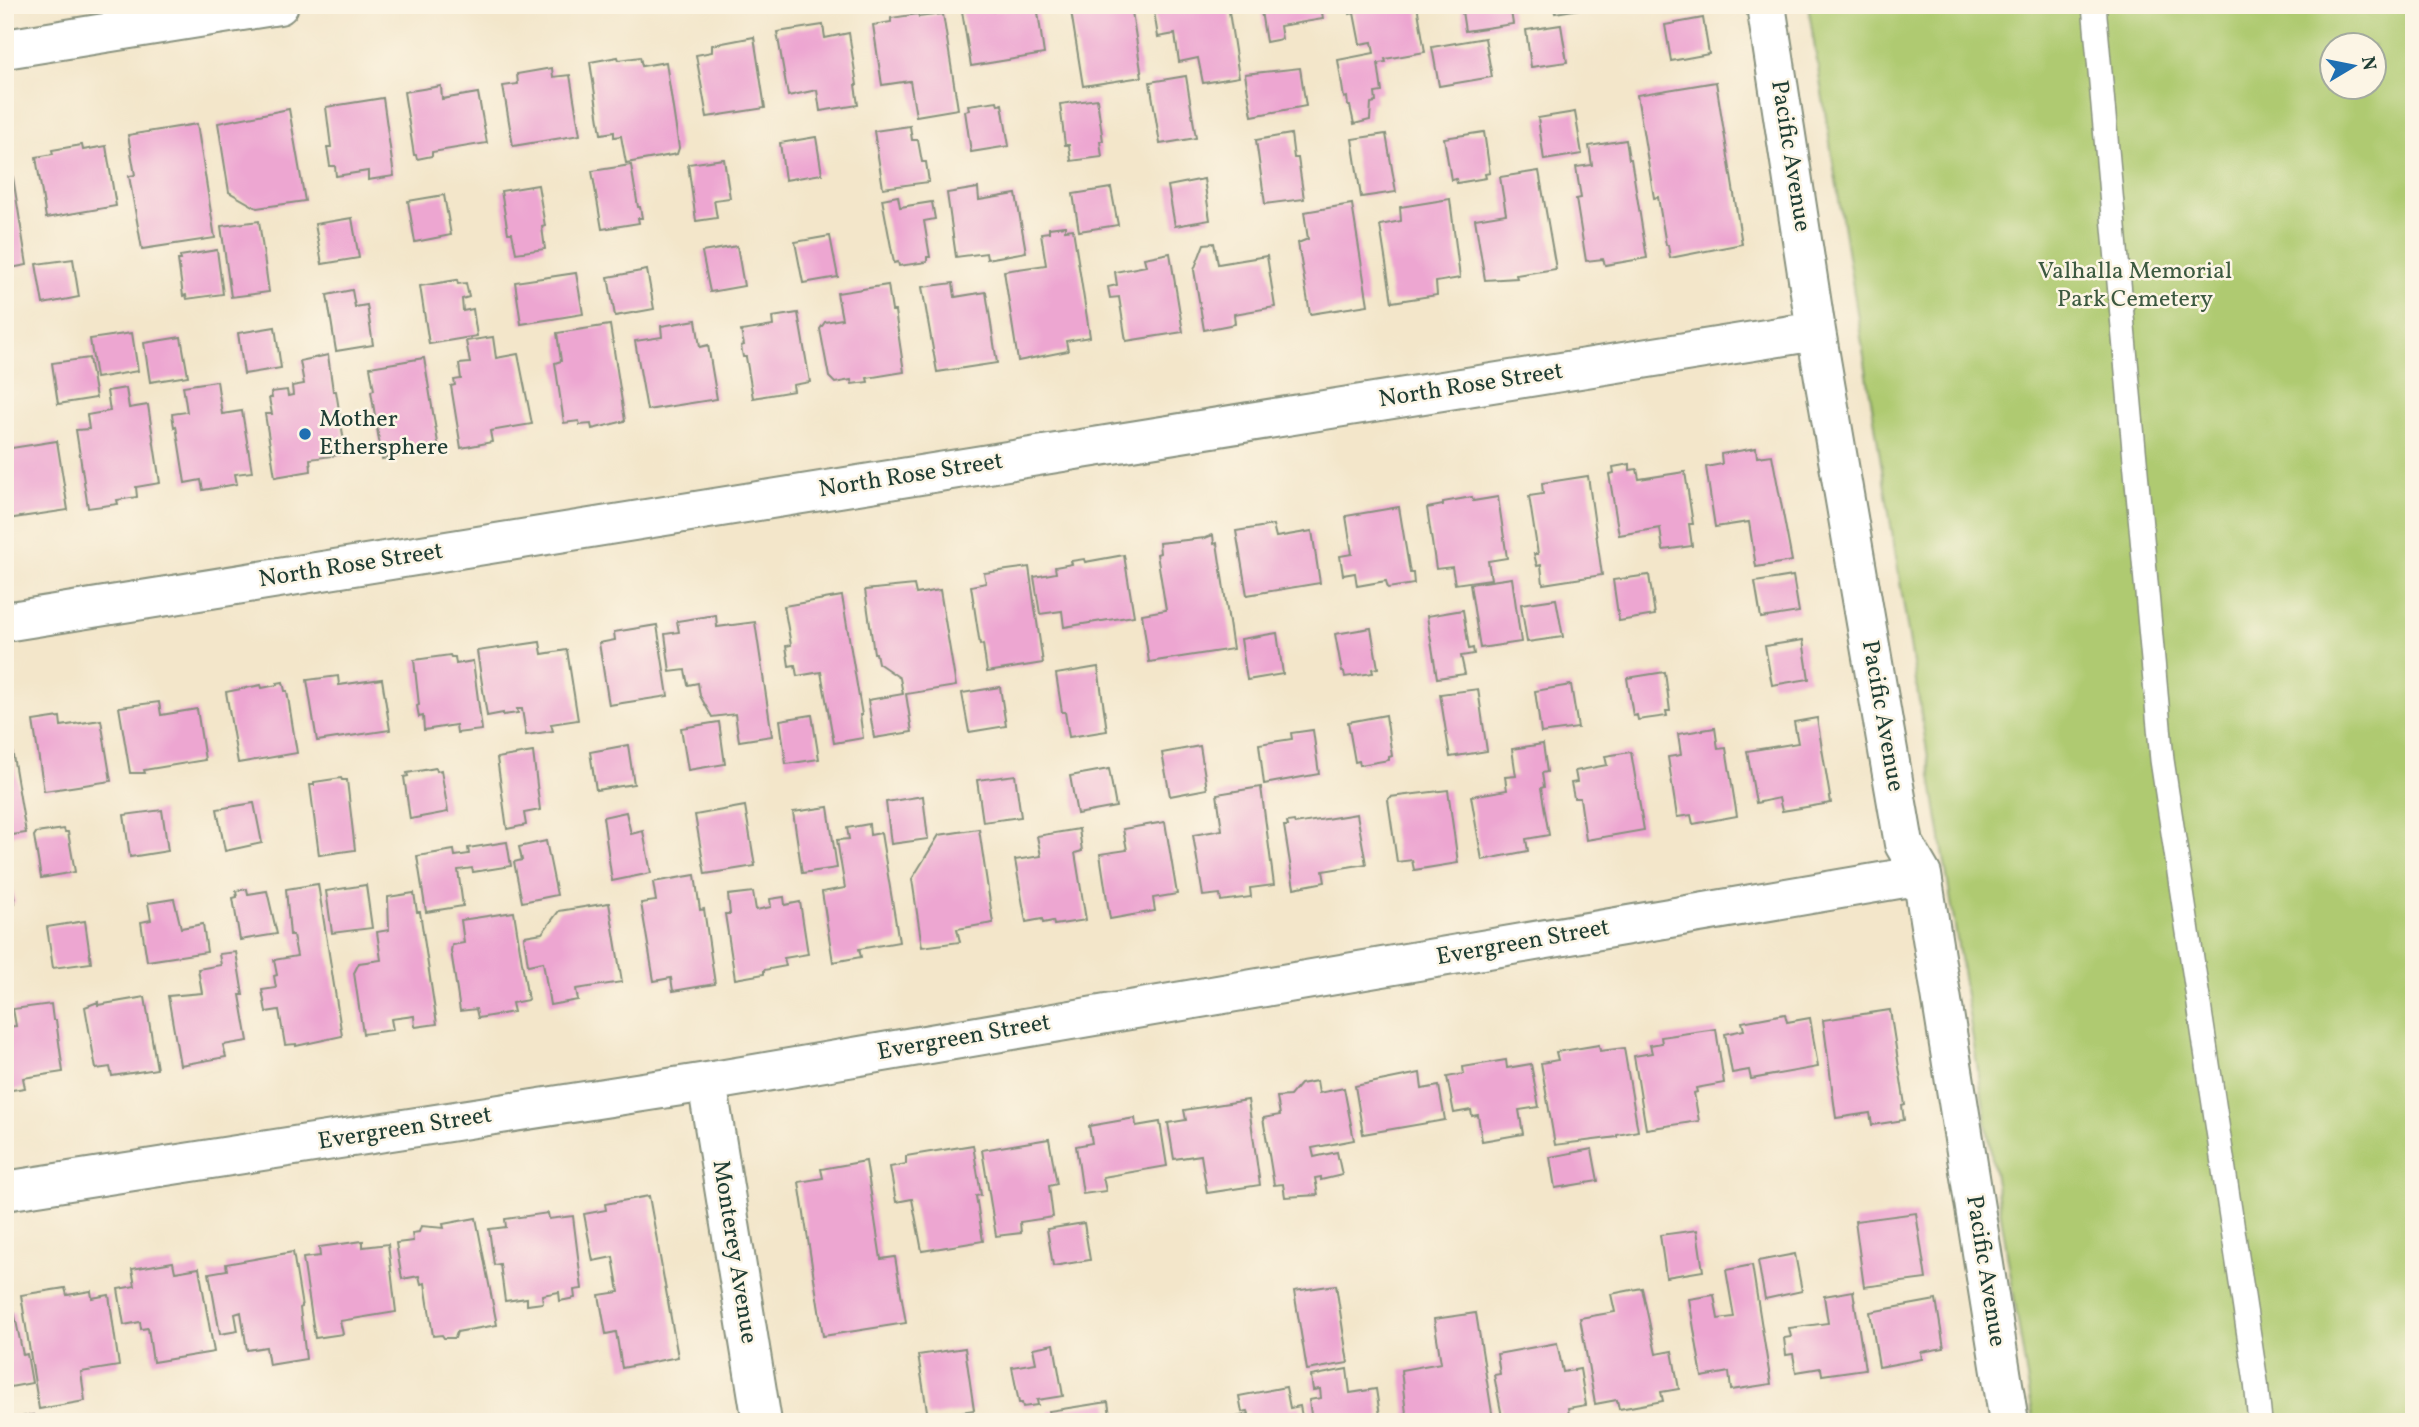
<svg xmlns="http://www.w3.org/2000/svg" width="2419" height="1427" font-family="Vollkorn,serif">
<rect width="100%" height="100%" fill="#fcf5e5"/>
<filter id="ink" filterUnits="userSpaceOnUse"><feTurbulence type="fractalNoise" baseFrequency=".0143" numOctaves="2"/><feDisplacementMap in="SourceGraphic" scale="14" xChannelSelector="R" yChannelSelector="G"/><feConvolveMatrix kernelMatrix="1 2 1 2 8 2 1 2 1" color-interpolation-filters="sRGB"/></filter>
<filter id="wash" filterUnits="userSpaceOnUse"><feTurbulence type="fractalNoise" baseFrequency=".00686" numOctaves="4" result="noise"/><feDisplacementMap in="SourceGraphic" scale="28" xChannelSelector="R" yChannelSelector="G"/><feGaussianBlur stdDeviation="1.57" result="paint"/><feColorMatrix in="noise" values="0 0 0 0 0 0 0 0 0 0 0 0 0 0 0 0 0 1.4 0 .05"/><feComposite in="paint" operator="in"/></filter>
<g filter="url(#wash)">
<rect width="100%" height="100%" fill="#f3e6ca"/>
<!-- green -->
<path fill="#afca71" stroke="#678452" stroke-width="2" fill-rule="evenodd" d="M1808,5h606v1417h-380zM2332,46h42v42h-42z"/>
<g id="blocks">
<!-- building -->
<path fill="#eda6d1" d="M961,5h33v6l43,-6 7,49 -73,12z
M1070,5h61l11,72 -59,9z
M1153,5h75l11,72 -36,6 -5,-25 -19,4 -4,-28 -17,3z
M1260,5h61l2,14 -43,7 2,13 -16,3z
M1349,5h68l8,47 -40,7 1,3 -8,1 4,29 -7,1 1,9 -5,1 -1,17 -16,4 -4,-18h-2l-1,-9 -3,1 -6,-38 36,-7 -2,-11 -12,2 -6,-31 -4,1z
M1461,5h49l3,19 -48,7z
M1553,5h39v2l-37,6z
M918,14l1,3 24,-3 15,95 -42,7 -6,-35 -28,4 -9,-60 18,-3v-4z
M1703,18l6,36 -38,7 -6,-36z
M823,25l2,13 24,-5 8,52h-2l3,20 -38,6 -3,-21 -29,6 -11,-64z
M1561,25l6,37 -36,5 -5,-37z
M754,37l11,71 -58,9 -11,-62 16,-3v-7z
M1485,38l7,39 -53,9 -7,-39z
M618,57l1,3 21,-3 2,9 24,-4 13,86 -2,6 -51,9 -5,-27 -7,1v-5l-13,2 -11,-72z
M552,68l1,9 17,-2 10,60 -67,11 -10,-60 15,-2 -1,-10z
M1300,68l6,38 -54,10 -7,-42z
M1186,76l10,62 -36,6 -10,-62z
M1716,82l26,162 -72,14 -2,-13h-2l-8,-48 -4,1 -17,-103z
M441,86l1,13 36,-6 9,50 -55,9v4l-15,3 -1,-4h-2l-10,-63z
M383,98l11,78 -26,4v-9l-32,5 -1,-10h-5l-3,-19h4l-5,-40z
M1097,99l6,42h-3l2,16 -31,4 -2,-16h-4l-5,-41z
M997,101l1,4 4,-1 7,42 -38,6 -6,-41 4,-1 -1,-5z
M289,109l16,92 -48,7 -28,-16 -11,-69z
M1575,112l7,42 -38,6 -6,-42z
M197,124l18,114 -73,11 -13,-73 6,-1 -7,-40z
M910,126l2,14h6l4,22h4l3,20 -46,6 -9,-57z
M1484,132l6,41 -5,1 1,4 -29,5 -1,-4 -5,1 -7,-42z
M1291,134l3,24h4l6,41 -39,5 -9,-64z
M1386,134l10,58 -35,5 -9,-58z
M816,137l6,37 -37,6 -5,-37z
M1626,140l3,19h2l16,99 -42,7 -2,-6 -17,2 -10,-62 5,-1 -5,-31 16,-2 -3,-19z
M82,145l1,5 23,-4 10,60 -70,12 -10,-61 17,-3 -1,-4z
M724,159l6,39 -16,2 3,18 -21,3 -8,-57z
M11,165l16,100 -22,4v-103z
M631,165l7,42h2l2,11h-4l1,5 -37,6 -10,-58z
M1539,171l17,98 -40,6 1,3 -32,2 -10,-61 31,-5 -6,-37z
M1204,179l6,41 -35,6 -7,-40z
M538,185l7,41 -3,1 3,22 -29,4 -4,-20h-4l-7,-42z
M978,188l1,12 37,-6 10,58 -39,7 -1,-6 -30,4 -9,-64z
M1111,188l7,37 -39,6 -6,-37z
M444,195l7,40 -36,7 -7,-41z
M898,196l2,11 32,-5 3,17 -11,2 6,36h-3v5l-28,4 -1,-4 -4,1 -12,-64z
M1450,199l10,79 -24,4 1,13 -45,7 -12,-77 21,-4 -1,-14z
M1352,204l16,101 -58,9 -12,-71 10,-4 -4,-27z
M352,218l7,40 -37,6 -7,-40z
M259,221l10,71 -38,5 -10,-71z
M1065,226v4l8,-1 17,108 -24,4 2,10 -50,10 -14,-90 42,-6 -5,-32 8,-1v-4z
M830,236l8,41 -35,6 -8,-41z
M1214,243l4,21 49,-8 8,51 -41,7 1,10 -31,6 -10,-60 10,-26z
M737,246l7,40 -34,6 -8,-40z
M217,250l6,44 -36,5 -1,-4 -3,1 -5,-36h3l-1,-4z
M1170,253l13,79 -57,9 -7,-44 -9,1 -2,-11 9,-2 -2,-13 31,-6 -2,-8z
M73,259l6,38 -36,7 -7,-40z
M647,270l7,39 -39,7 -7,-39z
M576,273l7,41 -62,10 -6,-42z
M457,280l1,4 8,-1 3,14 -7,2 1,12 10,-2 4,27 -48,8 -9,-58z
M953,283l2,14 31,-5 11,71 -60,9 -15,-85z
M888,285l4,26h3l9,61 -37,6 1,4 -16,2 -1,-4 -16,3 -6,-6 -9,-48 5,-7 17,-3 -5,-26z
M352,290l3,17 12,-2 6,40 -37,6 -9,-56z
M798,313l12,69 -17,3 1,6 -41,7 -7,-41h-3l-2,-11 3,-1 -3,-14 32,-5 -1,-9z
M696,320l4,27 8,-2 9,54 -70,11 -12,-69 27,-4 -1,-11z
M610,325l15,96 -33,8 -1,-5 -11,1 -1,-4 -15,2 -9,-60 6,-2 -4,-28z
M275,327l6,41 -37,6 -6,-41z
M132,333l6,38 -42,7 -6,-39z
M181,337l7,39 -38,6 -6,-39z
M493,337l3,21 22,-4 14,70 -42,7 2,11 -31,6 -10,-62 4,-1 -1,-5 7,-1 -2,-15 11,-1 -4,-22z
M328,355l5,36h3l10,63 -36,5 1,12 -36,6 -10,-63h7l-3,-16h3l-1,-6 16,-2 1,6 5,-1 -1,-9 12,-2 -4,-23z
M89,358l7,40 -38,6 -6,-41z
M424,358l15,91 -57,10 -11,-68 3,-1 -4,-23z
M217,381l5,33 20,-3 10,61 -17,2 2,10 -34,6 -2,-10 -16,3 -9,-57 -2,1 -2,-13 15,-2 -4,-26z
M126,388l3,20 19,-3 12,78 -24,4 1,10 -20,3 1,4 -30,4 -12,-78 13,-1 -2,-14 23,-4 -3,-20z
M57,441l11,69 -61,9 -2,-70z
M1756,448l1,9 15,-2 20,106 -36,6 -7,-45 -34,5 -9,-60 16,-3 -1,-10z
M1630,464v6l7,-1 2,10 46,-7 8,52h-4l3,22 -29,4 -3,-22 -41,7 -10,-61 5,-1 -1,-6z
M1588,476l14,99 -59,9 -2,-19 -4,1 -3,-12h4l-9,-58 14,-2 -1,-11z
M1472,497l1,4 25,-4 9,61 -19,3 3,18 -36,5 -3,-17 -16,2 -9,-61 16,-3v-3z
M1399,507l11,66h3l1,11 -26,4 -2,-7 -29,5 -2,-13 -12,2 -3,-19 12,-2 -6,-38z
M1273,525l3,12 36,-6 8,52 -73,12 -11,-64z
M1213,535l1,9 3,-1 16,106 -84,13 -7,-48 24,-4 -9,-56 3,-1 -1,-10 46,-5z
M1124,555l10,61 -70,11 -2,-16 -22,3 -6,-37 22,-4 -1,-6 17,-3 -1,-3 13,-2 1,3z
M1029,567l14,96 -56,9 -4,-28 -3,1 -9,-59 15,-3 -2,-10z
M1649,575l6,40 -36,6 -6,-41z
M1793,576l6,36 -38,6 -6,-36z
M1512,578l9,64 -41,6 -10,-64z
M914,585l2,9 24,-4 16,96 -50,8 6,38 -38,6 -6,-38 35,-6 -3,-16 -22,-15 -2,-10h-2l-9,-63z
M842,596l20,119h-2l3,23 -29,5 -13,-71 -24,4 -2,-11 -6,1 -3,-20 5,-1 -7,-39z
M1556,599l7,38 -36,5 -6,-38z
M1463,610l6,39 4,-1 1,6 -13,2 4,18 -28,4 -10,-62z
M716,615l1,12 38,-5 17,114 -33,5 -4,-27 -23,3 -12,-21 -2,-13 -10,2 -3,-15 -15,2 -5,-38 14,-2 -2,-11z
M657,625l11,71 -59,9 -10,-62 16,-3 -1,-8z
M1371,628l7,40 -6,1 1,4 -28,4 -1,-5h-2l-7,-38z
M1277,633l6,41 -36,6 -6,-41z
M1803,640l6,39 -37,6 -7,-39z
M540,642l2,12 25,-4 11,70 -27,4 2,7 -27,4 -4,-26h-5l1,4 -15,2v-2l-16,3 -10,-65z
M450,655l1,2h4l1,7 17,-3 9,69 -25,3 -1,-8 -32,5 -1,-14 -4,1 -2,-11 2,-1 -5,-45z
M1098,667l9,64 -38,6 -4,-25h-3l-6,-38z
M1665,672l5,39h-4l1,5 -29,4 -1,-5 -4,1 -6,-38z
M338,676l1,9 43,-6 8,51 -73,11 -10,-61z
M283,682l2,9h2l10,62 -59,10 -12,-71 35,-7 1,3 15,-3v-2z
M1571,685l7,43 -37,5 -6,-42z
M1000,687l6,39 -37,6 -7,-39z
M1478,689l9,62 -37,6 -10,-63z
M159,702l2,13 36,-6 8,51 -61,10 1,3h-15l-11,-66z
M812,715l7,44 -33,5 -6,-44z
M1386,715l6,41 -3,1v3l-29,5 -1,-4 -4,1 -7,-40z
M60,717l1,9 40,-6 10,61 -67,10 -11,-70z
M1817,718l14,85 -49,8 -3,-13 -23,5 -9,-52 51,-8 -4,-21z
M719,722l6,42 -37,6 -7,-42z
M1715,728l3,21 8,-1 11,68 -44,8 -2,-9 -14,2 -9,-60 13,-2 -3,-21z
M1313,730l6,44 -55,10 -5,-40 33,-5 -1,-6z
M10,738l16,95 -21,3v-97z
M1543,744l4,28 -5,1 2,14 -3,1 8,47 -23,4 2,12 -46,9 -11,-64 36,-6 -2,-13 11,-1 -4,-27z
M628,745l6,39 -38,6 -6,-38z
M1200,746l7,43 -37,7 -8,-43z
M533,752l7,58 -16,3 2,12 -19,4 -10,-71z
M1631,752l13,78 -58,10 -6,-42h-6l-3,-15 6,-1 -2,-11 32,-6 -2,-9z
M436,768l1,3 4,-1 7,42 -38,7 -6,-42 4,-1 -1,-3z
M1109,769l7,38 -39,7 -7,-38z
M1015,775l6,42 -38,5 -6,-42z
M341,778l1,2h5l8,70 -36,5 -9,-70h4v-3z
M1261,787l13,98 -24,3 1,9 -30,4 -1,-7 -17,2 -10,-61 29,-5 -5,-36z
M1448,790l10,73 -44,7 -2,-10 -15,2 -9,-62 2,-3z
M923,796l5,43 -37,5 -5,-42z
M254,803l8,40 -37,8 -8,-42z
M745,806l10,60 -50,8 -10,-59z
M828,807l9,61 -35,5 -9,-61z
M162,810l6,41 -38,6 -6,-42z
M626,812l5,22 12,-3 8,42 -39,8 -9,-64z
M1357,814l9,50 -43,7 2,11 -31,6 -10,-62h4l-1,-4 7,-1 1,3z
M1165,822l12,72 -24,4 2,13 -45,8 -10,-65 27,-4 -4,-21z
M869,824l1,11 11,-2 18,109 -40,7 2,8 -28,5 -11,-70 23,-4 -8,-48 12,-1 -2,-11z
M64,829l1,3h3l7,40 -34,6 -7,-42 2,-3z
M979,829l14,94 -36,6 3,13 -38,5 -10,-68 27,-44z
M1079,829l3,22 -7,2 11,67 -32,5 -1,-4 -10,2 -1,-4 -16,3 -11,-62 26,-4 -4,-20z
M546,841l11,54 -35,7 -8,-40 8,-2 -3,-13z
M507,842l4,24 -38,6 -1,-4 -14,2 5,36 -37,6 -9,-56 37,-6 1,6 14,-2 -1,-6z
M10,870l5,33 -10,1v-33z
M695,875l5,35 4,-1 11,75 -42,7 -2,-13 -17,3 -13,-78 15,-2 -3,-19z
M318,884l24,152 -46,10v-2l-11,1 -6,-35 -13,2 -4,-22 14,-2 -2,-12 3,-1 -3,-15 23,-4 -4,-21h-3l-4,-46z
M366,885l6,43 -40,5 -6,-42z
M247,889l1,5 19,-3 10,43 -37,6 -7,-42 4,-1 -1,-6z
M753,892l3,18 15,-3 -1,-8 14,-2 1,8 15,-3 8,52 -24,4 2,8 -22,4v4l-29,5 -10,-65h5l-2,-19z
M414,893l3,19h3l17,112 -22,3 -1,-11 -23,3 2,11 -30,4 -9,-61 5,-10 22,-3 -4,-28 12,-2 -1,-33z
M174,899l7,29 22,-4 4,28 -60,9 -6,-39 10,-2 -3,-17z
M609,903l13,79 -46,7 2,11 -28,5 -7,-43 -15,3 -4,-27 1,-2 17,-3 17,-22z
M514,912l14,88 -16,3 2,9 -36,6 -2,-9 -16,2 -9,-60 1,-6 12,-2 -3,-23z
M85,921l6,42 -38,5 -6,-41z
M236,952l7,43h-3l8,46 -25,4 3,12 -46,8 -12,-69 34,-3 -4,-24 23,-4 -2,-11z
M145,997l12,72 -45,7 -2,-9 -14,2 -11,-62 13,-5v3z
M51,1004l2,16h3l7,52 -40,6 2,10 -20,3v-64l11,-1 -3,-17z
M1890,1010l15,95 -3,1 2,14 -32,5 -2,-12 -34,5 -13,-98z
M1785,1014l2,8 23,-4 8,49 -67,12 -2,-9 -17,3 -7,-39 19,-4 -2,-8z
M1716,1029l8,54 -28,5 1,4 -3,1 5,28 -53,8 -12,-73 18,-3 -2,-8 12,-2 -1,-6z
M1599,1045l1,6 24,-3 14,83 -21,4v2l-62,8 -14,-82 17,-3 -2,-8z
M1506,1060l1,8 24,-4 8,43 -20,3 4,24 -41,7 -4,-26 -6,1 -1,-6 -17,3 -7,-36 17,-3 -1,-7z
M1420,1073l2,16 17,-3 6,34 -82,14 -8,-48z
M1317,1081l2,12 25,-5 10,52 -42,8 2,9 23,-5 5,23 -21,5v-3l-6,1 3,17 -33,2 -2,-13 -9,1 -11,-67 17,-3 -3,-18 13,-1 10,-12z
M1248,1100l12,85 -53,8 -6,-38 -27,4 -6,-36 18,-3 -2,-10z
M1135,1118l1,8 24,-4 7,44 -64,11 3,14 -23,3 -7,-48 16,-3 -3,-17z
M1049,1139l8,45 -8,2 4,31 -33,5 1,11 -25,3 -14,-86z
M973,1145l8,50 -5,1 7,45 -61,10 -10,-52 -16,3 -6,-35 16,-3v-8z
M1592,1149l6,32 -43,7 -5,-31z
M866,1161l15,98 14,-2 11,66 -83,13 -24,-154 24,-4 -2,-9z
M649,1196l29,161 -56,11 -6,-36 -10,2 -7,-39 20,-3 -6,-35 -20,4 -9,-47 22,-4 -1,-6z
M548,1213l1,6 24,-3 9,73 -8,1 1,8 -15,3 -1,-9 -17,3 1,8 -16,2v-7l-22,3 -5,-37 -6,1 -5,-36 17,-2 -1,-8z
M1916,1213l10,66 -62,8 -9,-66z
M476,1218l21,107 -40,7 -2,6h-11l-2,-3 -9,1 -8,-53 -4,1 -2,-8 -17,3 -6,-36 17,-2 -1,-8 7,-1 2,-6 23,2 -1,-4z
M1084,1223l6,37 -37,6 -6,-37z
M1697,1230l6,41 -37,6 -6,-42z
M363,1241v6l25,-3 8,68 -56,9 3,13 -28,4 -12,-80 17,-2 -1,-9z
M293,1252l9,55 -2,1 6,51 -37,6 -3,-18 -19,3 -6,-38 -6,2 3,17 -18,3 -11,-61 18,-3 -1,-6z
M1795,1254l7,37 -37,8 -7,-38z
M173,1262l2,10 24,-4 15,84 -61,10 -5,-34 -7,1 -1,-7 -16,3 -6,-36 17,-3 -3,-17z
M1752,1265l19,119 -40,6 -2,-18 -27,5 -13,-78 25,-4 4,24 16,-2 -8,-47z
M1336,1285l12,78 -41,7 -13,-79z
M65,1288l2,7 24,-4 1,7 17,-3 10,71 -38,6 4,29 -46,8 -18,-114z
M1642,1288l14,66 16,-3 7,38 -18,3 2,9 -44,8 -2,-9 -22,4 -15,-86 35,-6 -4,-18z
M1853,1291l12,78 -43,6 -1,-7 -25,4 -3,-18 -7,1 -2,-17 7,-1 -2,-9 39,-5 -4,-27z
M1936,1300l8,48 -23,4 1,7 -43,8 -9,-55z
M14,1311l9,44 4,-1 5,29 -27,5v-75z
M1476,1313l17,106 -14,3h-72l-6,-52 40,-7 -7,-44z
M1557,1343l6,29 17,-3 6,36 -18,3 1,7 -39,7h-27l-9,-47 6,-1 -3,-20z
M1054,1344l9,52 -26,4 1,5 -15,2 -1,-4h-3l-7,-36 24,-4 -3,-15z
M965,1348l9,62 -46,7 -10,-62z
M1347,1369l3,24 26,-4 5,33h-69l-3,-22 12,-2 -1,-9 -7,1 -2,-14z
M1286,1387l4,21 10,-2 3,16h-88l34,-8 -1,-3 -6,1 -3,-16z
M1108,1402l3,20h-61l-1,-11z
M33,1415l1,7h-29v-2z"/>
</g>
</g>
<g filter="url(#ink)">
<use href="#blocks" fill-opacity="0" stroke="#89927f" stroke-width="2"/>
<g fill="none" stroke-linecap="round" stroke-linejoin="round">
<defs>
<path id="lane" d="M2094,5l68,755 94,622 4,40"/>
<path id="street" d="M1766,5l50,326 88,513 18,31 87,547
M5,49l274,-44
M5,622l1811,-291
M707,1082l55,340
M5,1191l702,-109 1215,-207"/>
</defs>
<!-- lane casing -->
<use href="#lane" stroke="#89927f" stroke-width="26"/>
<!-- street casing -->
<use href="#street" stroke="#89927f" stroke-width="42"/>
<!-- lane -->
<use href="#lane" stroke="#fff" stroke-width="23"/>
<!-- street -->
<use href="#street" stroke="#fff" stroke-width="38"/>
</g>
</g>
<!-- markers -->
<circle fill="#1f6fb2" stroke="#fcf5e5" stroke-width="2.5" cx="305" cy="434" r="7"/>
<g text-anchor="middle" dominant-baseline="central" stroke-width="5" stroke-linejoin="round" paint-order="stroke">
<!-- street labels -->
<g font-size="24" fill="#1f3d34" stroke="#fcf5e5">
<text transform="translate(1790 156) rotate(81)">Pacific Avenue</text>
<text transform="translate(1471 386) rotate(-9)">North Rose Street</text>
<text transform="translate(911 476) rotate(-9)">North Rose Street</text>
<text transform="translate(351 566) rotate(-9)">North Rose Street</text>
<text transform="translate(1882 716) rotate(80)">Pacific Avenue</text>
<text transform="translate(1523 943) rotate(-10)">Evergreen Street</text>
<text transform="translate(964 1038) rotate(-10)">Evergreen Street</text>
<text transform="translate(405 1129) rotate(-9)">Evergreen Street</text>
<text transform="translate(734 1252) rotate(81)">Monterey Avenue</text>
<text transform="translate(1985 1271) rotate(81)">Pacific Avenue</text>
</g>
<!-- park labels -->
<g font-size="24" fill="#3c5940" stroke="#fcf5e5">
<text x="2135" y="272">Valhalla Memorial<tspan x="2135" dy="28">Park Cemetery</tspan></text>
</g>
<!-- poi labels -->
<g font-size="24" fill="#1f3d34" stroke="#fcf5e5" text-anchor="start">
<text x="319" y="420">Mother<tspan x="319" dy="28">Ethersphere</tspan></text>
</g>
</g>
<!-- margin -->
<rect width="2419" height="1427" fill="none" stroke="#fcf5e5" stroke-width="28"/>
<!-- north arrow -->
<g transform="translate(2353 66) rotate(80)"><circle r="33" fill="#fcf5e5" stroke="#a4ab9e" stroke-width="2"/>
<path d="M0-5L12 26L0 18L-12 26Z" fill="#1f6fb2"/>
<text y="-10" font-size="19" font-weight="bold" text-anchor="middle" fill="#1f3d34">N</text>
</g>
</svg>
